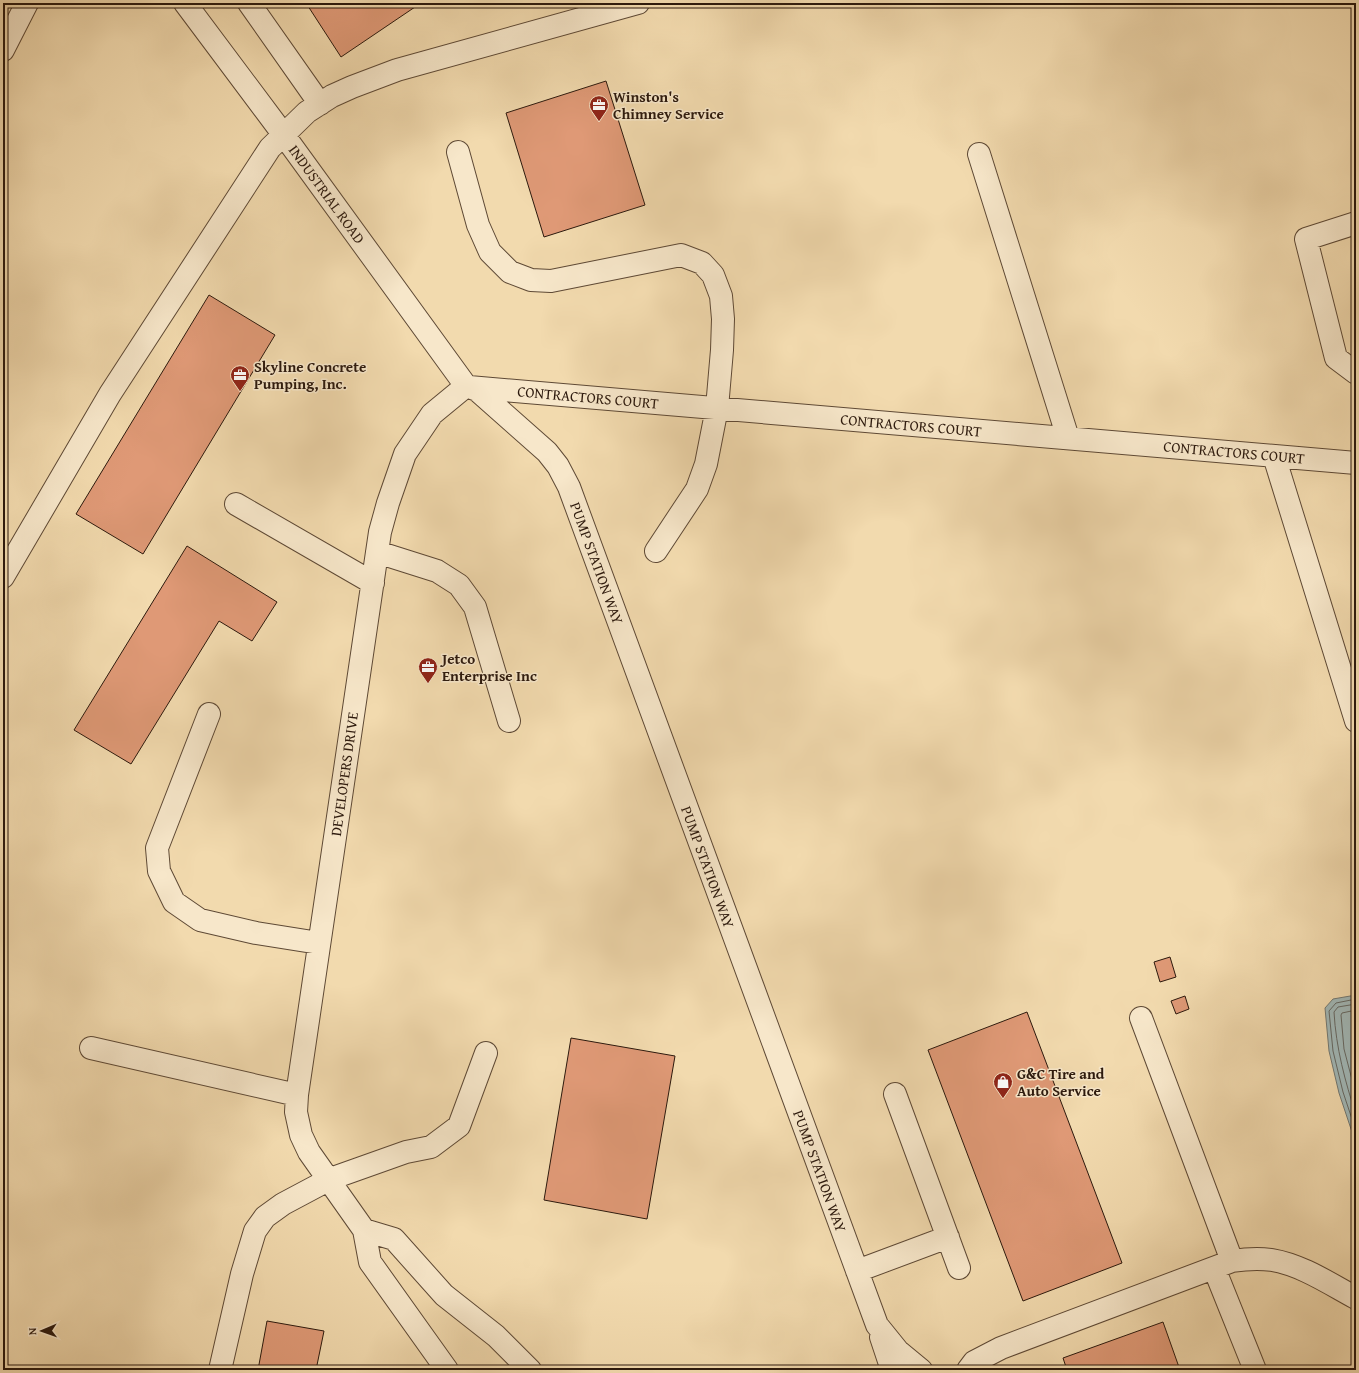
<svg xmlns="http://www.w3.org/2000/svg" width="1359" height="1373" font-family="'Gentium Book Plus',serif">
<rect width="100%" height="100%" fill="#f2daae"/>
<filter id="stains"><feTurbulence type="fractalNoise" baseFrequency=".005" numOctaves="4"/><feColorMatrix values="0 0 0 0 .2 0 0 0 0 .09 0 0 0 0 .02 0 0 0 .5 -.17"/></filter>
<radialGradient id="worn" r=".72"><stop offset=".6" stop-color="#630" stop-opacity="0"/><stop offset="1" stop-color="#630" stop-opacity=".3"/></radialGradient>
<!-- water -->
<path fill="#a1b7b6" stroke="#727872" d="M1356,995v149l-17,-51 -10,-42 -4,-43 8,-9z"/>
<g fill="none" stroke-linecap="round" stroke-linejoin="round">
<!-- shore -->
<path stroke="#666862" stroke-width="1" d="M1356,999l-20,4 -7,8 4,40 10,41 13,39
M1356,1004l-18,3 -4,5c2,36 11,69 22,103
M1356,1010l-14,3 -1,2 3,34 12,46"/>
</g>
<!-- building -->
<path fill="#df9976" stroke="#2c190d" d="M306,3h106l3,4 -74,50z
M606,81l39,124 -101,32 -38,-124z
M209,295l66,40 -132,219 -67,-40z
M187,546l90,56 -25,39 -33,-20 -88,143 -57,-34z
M1170,957l6,20 -16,5 -6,-20z
M1185,996l4,13 -13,5 -5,-13z
M1027,1012l95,251 -99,38 -95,-251z
M571,1038l104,18 -28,163 -103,-19z
M267,1321l57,10 -8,39h-58z
M1163,1322l17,48h-113l-4,-12z"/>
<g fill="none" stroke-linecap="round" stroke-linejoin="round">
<defs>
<path id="minor" d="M185,3l98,131 183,252
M249,3l71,101
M3,50l24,-47
M458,152l20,73 12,27 20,20 21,8 20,1 130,-26 21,8 11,12 8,21 2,23 -1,31 -5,58 -11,56 -9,25 -41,62
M979,154l89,284
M1356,223l-50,16 30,119 20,15
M466,386l11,4 70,62 11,14 11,21 308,838 21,26 23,19
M469,387l887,76
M1274,456l82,265
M236,504l137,79
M377,552l60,19 22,14 16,22 34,114
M3,577l107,-183 160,-246 37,-36 25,-16 20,-9 45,-17 241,-67
M209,714l-52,134 2,23 15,31 26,18 56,13 63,10
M91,1048l206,47
M895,1094l64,174
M364,1230l30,9 50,56 52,41 34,34
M1232,1261c13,-2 27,-3 40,-1 30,5 58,24 84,38
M1214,1268l41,102
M857,1271l91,-34
M881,1337l11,33
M220,1370l22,-96 13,-43 10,-14 18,-13 47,-25 76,-27 25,-5 28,-21 27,-73
M447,1370l-77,-108 -6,-32 -55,-78 -8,-17 -5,-23 1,-17 83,-563 8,-29 17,-49 27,-40 34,-28
M968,1370l6,-8 27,-14 231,-87 -91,-243"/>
</defs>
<!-- minor casing -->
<use href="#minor" stroke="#5e4935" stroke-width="24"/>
<!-- minor -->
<use href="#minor" stroke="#f7e7ca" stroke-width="22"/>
</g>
<!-- icons -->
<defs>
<symbol id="office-pin" viewBox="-11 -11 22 30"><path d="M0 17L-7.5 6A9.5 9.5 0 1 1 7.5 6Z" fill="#8f2418" stroke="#f7e7ca"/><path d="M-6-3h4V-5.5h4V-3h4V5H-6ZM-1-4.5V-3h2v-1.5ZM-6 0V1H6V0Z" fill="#fff"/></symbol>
<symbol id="shop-pin" viewBox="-11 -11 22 30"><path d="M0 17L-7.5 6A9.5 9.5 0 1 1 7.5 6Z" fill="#8f2418" stroke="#f7e7ca"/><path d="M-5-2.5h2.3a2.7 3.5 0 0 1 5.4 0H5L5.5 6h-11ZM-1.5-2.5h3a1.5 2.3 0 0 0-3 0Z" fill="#fff"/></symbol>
</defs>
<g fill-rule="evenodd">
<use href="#office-pin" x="588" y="94" width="22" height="30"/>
<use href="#office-pin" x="229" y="364" width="22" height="30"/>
<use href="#office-pin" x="417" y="656" width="22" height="30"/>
<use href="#shop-pin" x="992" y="1071" width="22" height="30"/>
</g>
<g text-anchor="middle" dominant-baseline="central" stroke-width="3" stroke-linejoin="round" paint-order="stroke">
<!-- poi labels -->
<g font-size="15" font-weight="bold" fill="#2c190d" stroke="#f7e7ca" text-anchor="start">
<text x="613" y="96">Winston's<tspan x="613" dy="17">Chimney Service</tspan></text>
<text x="254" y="366">Skyline Concrete<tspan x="254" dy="17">Pumping, Inc.</tspan></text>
<text x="442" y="658">Jetco<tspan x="442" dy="17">Enterprise Inc</tspan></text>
<text x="1017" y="1073">G&amp;C Tire and<tspan x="1017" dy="17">Auto Service</tspan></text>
</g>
<!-- street labels -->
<g font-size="15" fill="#2c190d" stroke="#f7e7ca">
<text transform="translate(327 194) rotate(54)">INDUSTRIAL ROAD</text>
<text transform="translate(588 397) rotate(5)">CONTRACTORS COURT</text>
<text transform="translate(911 425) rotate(5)">CONTRACTORS COURT</text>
<text transform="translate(1234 452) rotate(5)">CONTRACTORS COURT</text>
<text transform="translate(597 563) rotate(70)">PUMP STATION WAY</text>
<text transform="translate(344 774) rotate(-82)">DEVELOPERS DRIVE</text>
<text transform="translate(708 867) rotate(70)">PUMP STATION WAY</text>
<text transform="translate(820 1171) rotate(70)">PUMP STATION WAY</text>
</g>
</g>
<!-- margin -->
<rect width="1359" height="1373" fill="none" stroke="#f2daae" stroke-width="16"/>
<rect x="4" y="4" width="1351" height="1365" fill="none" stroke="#2c190d" stroke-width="2"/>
<rect x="8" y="8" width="1343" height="1357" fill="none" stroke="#2c190d"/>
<!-- north arrow -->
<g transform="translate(42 1331) rotate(268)" stroke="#f7e7ca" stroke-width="3" paint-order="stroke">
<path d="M0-3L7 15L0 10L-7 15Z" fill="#2c190d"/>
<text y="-6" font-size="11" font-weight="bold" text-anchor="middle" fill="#2c190d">N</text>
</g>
<rect width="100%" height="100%" filter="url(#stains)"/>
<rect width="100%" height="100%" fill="url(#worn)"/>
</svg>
